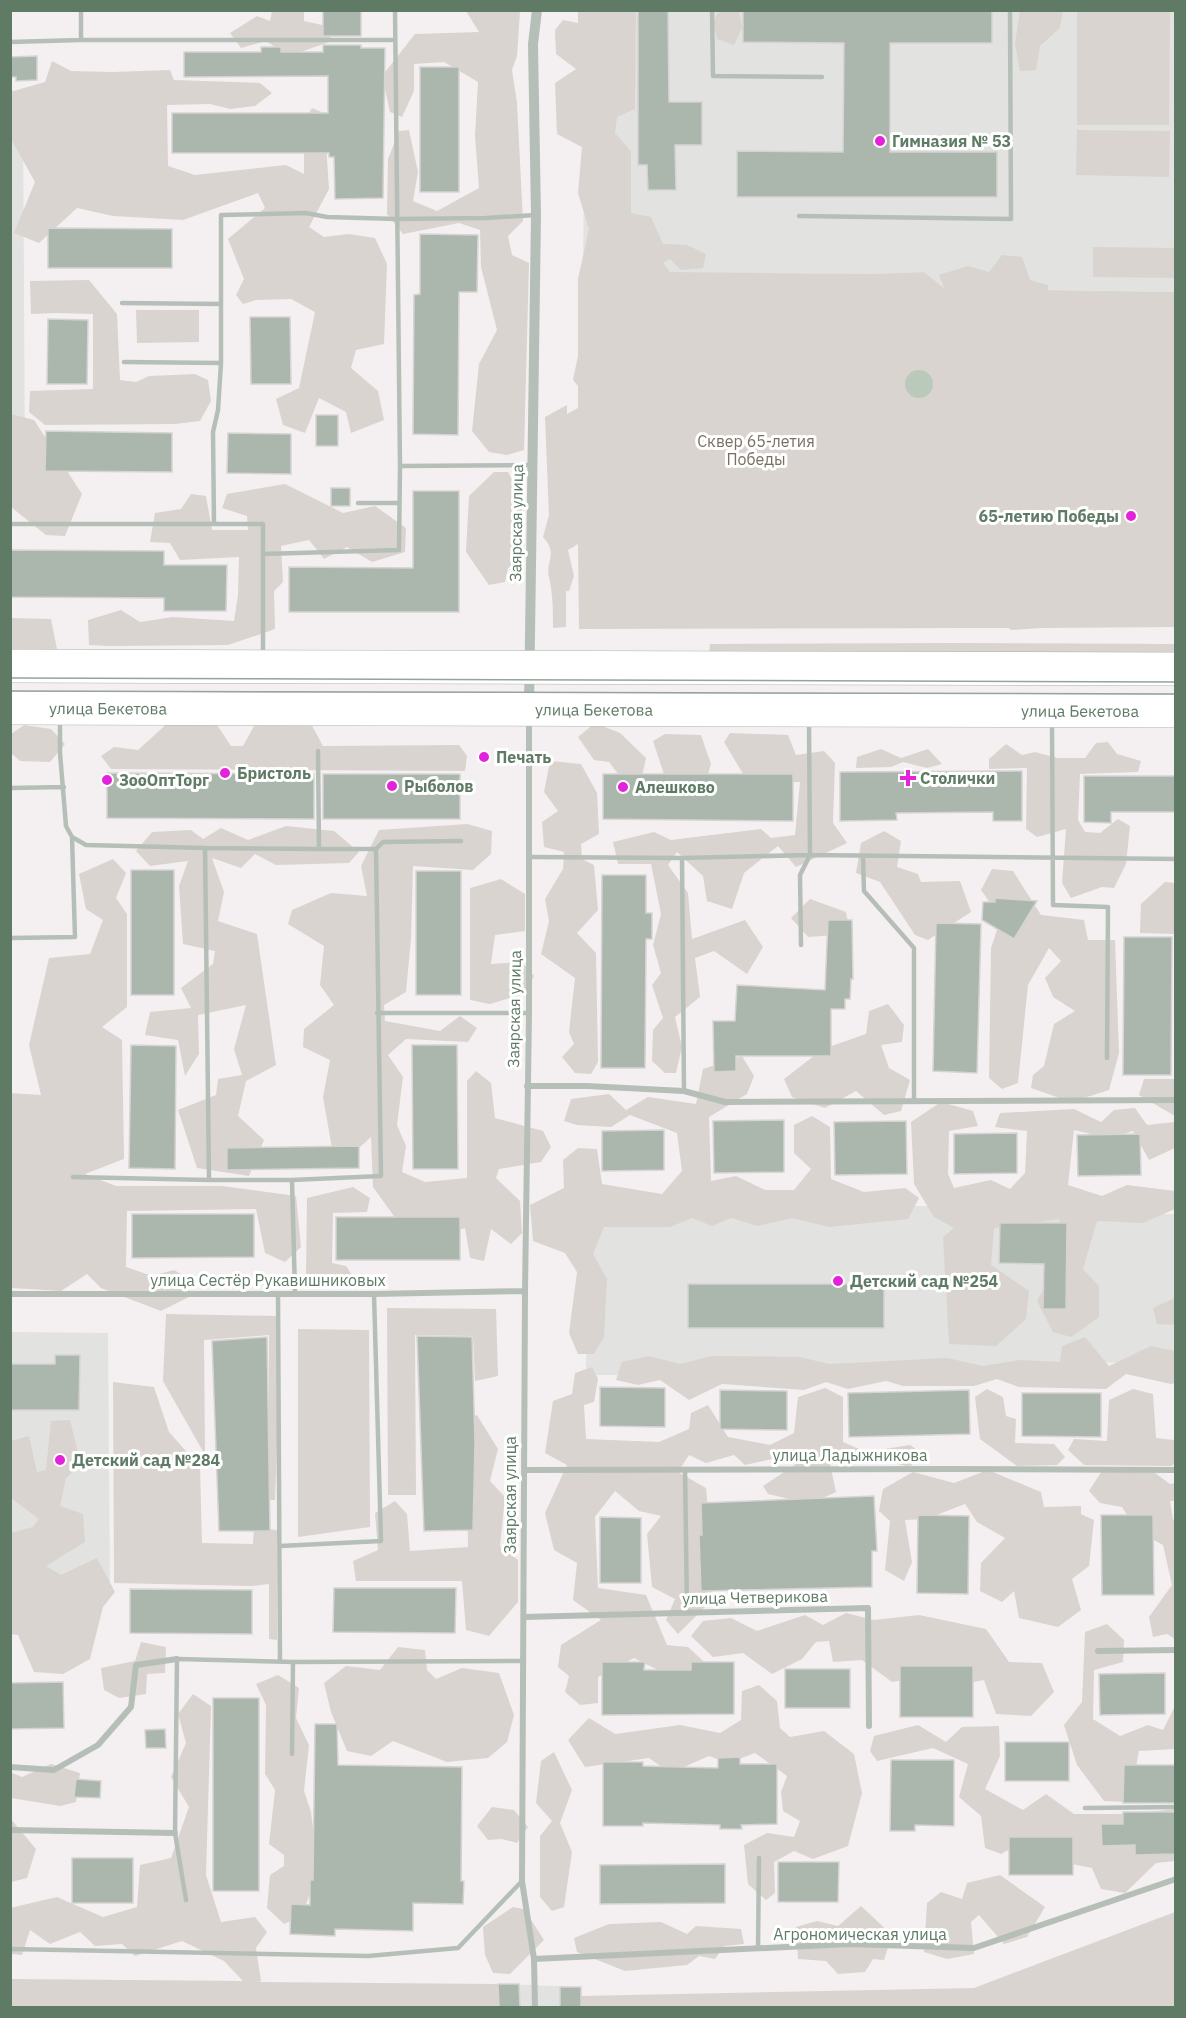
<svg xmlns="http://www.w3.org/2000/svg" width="1186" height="2018" font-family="'IBM Plex Sans',sans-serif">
<rect width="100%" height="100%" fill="#f4f0f1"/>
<!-- built -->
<path fill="#e2e2e0" d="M586,11h589v281l-231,-4 -20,-16 -55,2 -286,-2z
M10,113l13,3 2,354h-14z
M587,1206h503v8h85v143l-42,6 -43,-1v13h-504z
M11,1332l97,1 2,254h-99z
M498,1984l83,3v20h-82z"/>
<!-- green -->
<path fill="#d9d4cf" d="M1020,10l43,1 -3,17 -20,18 -4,24 -16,1 -5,-27z
M272,11h32v10l23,5 5,15 -43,15 -23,-15 -25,7 -11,-15 27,-17 13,5z
M466,11h54l-3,45 -5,14 5,33 6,118 -15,15 4,19 17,8 -5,187 -17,5 -18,-3 -17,-21 7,-67 18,-34 -16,-63 -1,-37 -21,-7 -56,11 -16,-20 1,-55 11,-28 10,-1 9,42 -5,29 24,10 42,-23 -4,-52 3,-54 -34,-20 -30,2v27l-12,26 -12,-5 -8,-36 33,-42 64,-2z
M578,11h58l-1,98 -18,8 -2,16 16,18v62l20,4 12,27 24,1 19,9 -3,14 -22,2 -11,-11 -7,4 7,9 199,2 55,-2 20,16 -5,-13 29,-9 21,6 13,-17 20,2 8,23 18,5v5l127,2v335l-135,1 -29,2 -2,-2h-27l-403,1 -1,-85 -10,6 6,26 -5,15h-3v36l-13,1c0,-17 0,-34 -4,-51 -4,-16 10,-22 -6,-40l6,-22 -4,-98 22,-12v9l11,-6v-22l-5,-6 5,-24v-77l11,-50 -11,-36 4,-46 -25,-13 -2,-51 21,-14 -20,-15 -1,-24 8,-10 15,3z
M720,11h19l3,17 -8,17 -17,-6 -4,-19z
M1077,11h93l-1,114h-92z
M52,61l19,10 41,1 58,-2 4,10 86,3 12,10 -17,13 -25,3 -20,-5 -43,1 1,61 27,9 91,-10 18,9v-53l8,-13 12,5 5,76 -20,38 15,10 25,-3 26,4 12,26 -3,80 -28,6 -5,18 27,23 6,29 -33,13 -5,-21 -27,-14 -14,35 -22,-8 -7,-26 23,-11 16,-76 -24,-13 -35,1 -13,4 -7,-9 8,-16 -16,-40 37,-31 -7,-15 -75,27 -70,-4 -36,-8 -38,35 -25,-10 21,-51 -24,-43 -1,-47 35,-10z
M1077,130l93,1 -1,46 -93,-2z
M1093,247l82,1v30l-82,-1z
M89,280l28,34 3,66 16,2 13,-6 46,-2 13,6 3,21 -11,20 -25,3 -130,1 -16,-13 1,-21 63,-2v-75l-36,-1 -26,1 -1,-33z
M136,310h63v32l-62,1z
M11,414l23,6 48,74 -17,42 -19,-1 -35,-28z
M494,472h14l13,25 3,61 -16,10 -3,14 -16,3 -23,-33 3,-56z
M285,484l58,29 32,-7 31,22 -1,24 -33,10 -25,-15 -23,12 -15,-19 -28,6 2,36 -9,9 1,38 -47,16 -119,1 -20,-1 -1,-25 33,-10 19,12 33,-5 61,4 4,-26 1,-38 -59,3 -10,-17 -20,-1 5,-29 26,-4 10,-15 15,2 6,34h36l-1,-14 -25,-8 5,-14z
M10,618l41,1 6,30 -32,16 -14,-12z
M951,643l225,1 -1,12 -466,-2 1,-10z
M258,719l51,1 14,26 136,-1 8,11 -2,15 -354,-2 -10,-13 13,-9 24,3 32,-29 45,1 16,24h12z
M595,723l25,10 26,25 -4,18 -17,7 -16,-21 -15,-2 -16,-23z
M24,725l27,4 14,15 -15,18 -30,-1 -9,-8v-19z
M730,733l58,2 8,20 28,-4 11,12 -2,60 14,20 -51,24 -18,-21 -34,27 -12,36 -25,-8 -4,-25 -26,-24 -9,13 20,28 4,46 53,-19 18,27 -16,27 -33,-23 -19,7 5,39 -25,20 7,30 -6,26h-11l-13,-12 1,-31 10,-12 -11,-33 9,-12 -8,-28 8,-31 -10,-50h-33l-5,-22 41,-10 17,8 90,-11 10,9 24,-3 5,-53 -51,2 -25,-42z
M665,734l36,1 10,29 -4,14 -39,8 -15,-45z
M1108,742l9,12 24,7 -3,11 -58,2 -2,46 7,12 15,1 18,-14 12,7 -4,38 -12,24 -12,-1 -31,11 -9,-15 4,-54 -29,8 -11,-8 1,-61 -38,1v-10l17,-15 16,11 13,-3 22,6h28l11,-15z
M881,749l20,9 27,-9 14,15 -15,4 -24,-6 -12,5 -35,1 1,-11z
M550,761l31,3 16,29 2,41 -18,10 1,15 12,6 4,45 -21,23 19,20 2,109 -7,12 -16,-1 -13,-16 12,-13 -5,-12 6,-54 -34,-24 8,-33 -4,-22 18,-30 1,-17 -20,-5 -2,-25 16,-11 -14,-19z
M467,824l25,7 -1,23 -18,16 -60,-4 -2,73 -5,53 -22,13 1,16 55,10 20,-15 17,12 -9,14 -62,-3 -18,16 15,22 -6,48 9,21 -4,26 23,10 42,-4v-97l9,-10 15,12 4,35 48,13 8,16 -10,15 -42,7 -3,9 24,23 2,32 -11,11 -20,-15 -7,32 -14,-3 -5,-30 -20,7 -41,-5 -31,-43 -2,-50 -24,22 -14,-5 -10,-57 7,-37 -27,-13 1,-18 30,-24 -14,-20 4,-39 -36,-22 4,-14 39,-17 36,3 -6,-30 18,-36z
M286,826l48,5 25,21 -10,11 -73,2 -21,-11 -14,14 -29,-10 12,34 -6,29 39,13 19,131 -30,16 -8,35 26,24 -15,36 -52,-8 -19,-58 38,-15 2,-16 24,-4 -8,-26 12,-44 -48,10 1,39 -14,22 -7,-36 -33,-5 5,-23 41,-4 -10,-20 32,-24 2,-13 -32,-7 -4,-58 9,-25 -38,5 -14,-15 16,-19 39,-2 12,9 18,-11 27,12z
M884,831l17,10 -4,26 21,7 3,8 39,-1 11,31 -43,28 -13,-5 -35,-53 -24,-9 5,-30z
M113,859l13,14 -10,25 11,16v93l-25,20 20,13 2,119 -39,15 31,12h106l74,10 5,51 -16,15 -20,-9 -9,-44 -129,2 -1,56 26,9 22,-6 14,8 1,19 -28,14 -60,-23 -14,-14 -26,17 -50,-3 -1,-195 31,2 -12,-50 20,-87 41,-4 13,-34 -17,-11 -7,-35z
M992,869l21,2 28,44 43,5 4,20h27l4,113 -10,37 -38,12 -40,-14 2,-13 11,-9 10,-42 21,-13 -22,-14 -8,-19 16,-17 -12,-13 -21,37 -10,98 -16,6 -13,-11 2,-130 10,-30 -20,-28z
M501,879l24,15v37l-30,4 -4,29 31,-2 12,14 -10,18 -34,10 -20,-4v-112z
M1165,882l10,1v51l-35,-1 1,-29z
M810,899l36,13 4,22 -42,3 -17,-19z
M888,1004l16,21 -2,17 -21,3 8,23 21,12 -9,31 -17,4 -28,-24 -31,17 -33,-11 -8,-18 39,-30 43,-15 3,-23z
M742,1056l12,20 -7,18 -38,23 2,64 25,-5 29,14h29l17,-21 -17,-16v-28l18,-9 18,11 1,52 33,13 41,-4 14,10 -11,21 -79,8 -37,-9 -34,8 -27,-8 -19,8 -20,-8 -22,9h-66l-11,27 14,25 -3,58 -10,17h-16l-9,-21 8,-61 -12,-19 -32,-12 -3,-36 34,-17 -1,-28 15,-12 19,1 5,35 60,10 20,-23 -5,-38 -47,-18 -19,12 -34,-2 -13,-4 7,-22 38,-5 17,16 22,-13 48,7 7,-35z
M1144,1079h31v37l-36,-21z
M941,1102l32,9 5,15 -29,5 -1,43 6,14 37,-8 19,9 15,-16 2,-42 -32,-4 5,-14 74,-4 27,13 13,-12 21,-2 12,17 28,-3v26l-26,12 -16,-29 -24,7 -35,-8 -6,55 34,11 25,-11 48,6v18l-32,14 -46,-2 -14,48 16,17v31l-28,20 -18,-5 -16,-31 19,-35 -8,-13 12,-34 -66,9 -3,37 38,26 -3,28 -30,27 -47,-2 -6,-107 11,-9 -20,-11 -20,-33 -3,-62z
M353,1187l17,11 -3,14 -34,1 -1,50 14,3 8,12 -14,11 -34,-12 1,-79z
M1175,1298v27l-18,-1 -4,-16z
M387,1308l109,1 2,67 -23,5 -2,-45 -58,-1 1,160h-28z
M166,1314l110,2 2,101 -3,83h-7l1,-165 -65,5 1,115 -42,-74z
M298,1329l71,1 1,197 -72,10z
M1085,1337l24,29 42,-20 24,5v32l-4,1 -45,-10 -20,15 -87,-2 -22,-8 -23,7h-71l-17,-5 -38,8 -22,-7 -22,8 -82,-6 -33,16 -29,-20 -22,5 -22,-5 6,-18 27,-6 31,8 32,-8 87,1 31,7 117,-6 36,8 37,-6 40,2 2,-16z
M592,1367l6,12 -4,23 -10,3 2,34 73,3 30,-13 2,-16 17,-8 20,32 42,8 24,-12 4,-36 27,-9 18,9v45l23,10 44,-7 15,10 -16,12 -41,-11 -38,8 6,28 -26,12 -42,-10 -5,-8 32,-21 -6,-10 -44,10 -11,-10 -28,8 -17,-8 -11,17 28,16 7,75 -2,38 -33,33 -12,-14 9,-21 -23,-12 -5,-53 14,-18 -22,-5 -24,-20 -20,26 3,71 48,7 21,50 21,2 26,24 -30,12 -50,-25 -36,19v26l-18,2 -15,-13 4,-16 -11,-9 3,-22 40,-25 -28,-20 4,-37 -23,-13 -9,-37 22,-48 -22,-12 8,-52 19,-7 3,-21z
M113,1382l41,5 15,45 31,35 2,76 51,1 1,-16 23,2v110l-8,-1v-55l-18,2 -137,-3z
M987,1389l16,8 3,19 10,3 -1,24 39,1 11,13 -8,8 -40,1 -37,-27 -5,-42z
M1133,1389l20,5 3,44 18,2 1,22 -3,4 -88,-1 -16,-15 6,-11 33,2 2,-41z
M477,1415l21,34 -8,32 15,16 -5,49 18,14v42l-29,34 -23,-6 -4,-49h-106l-3,-20 25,-11 -3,-37 20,-12 12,13 3,37 58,-4 -2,-127z
M70,1420l11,44 -15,14 -6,28 23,8 2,28 -39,24 15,9 36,-17 18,34 -12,15 -13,52 -27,15 -29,-2 -16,-37 -7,-1v-101l22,-6 6,-8 -28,-21v-57l18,-5 8,36 9,-2 5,-49z
M988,1470l53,22 3,15 37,-1v8l13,6 -5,46 -17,13 9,31 -23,17 -39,-9 -5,-27 -12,11 -22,-11 1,-28 24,-25 -28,-16 -12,-18 -39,15 -21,1 7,42 -8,19 -19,-11 5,-49 -11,-10 4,-22 30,-17 41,11z
M1102,1471l53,2 15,11 5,-1v18h-5l3,18 3,2 -1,118 -8,-5 -14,3 -4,-20 23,-32 -9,-40 -27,-15 -14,-23 -22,-4 -11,-12z
M846,1613l28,7 45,-5 67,14 23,33 33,1 12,29 -23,24 -35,-2 -12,-34 -21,4 -20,-11 -51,9 -30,-22 -29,2 -4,-21 -13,1 -14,17 -30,15 -29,-21 -30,4 -22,-21 12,-15 28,-3 26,13 48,-16 18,10z
M1107,1624l17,16 -1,22 -29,8 -1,49 27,17 28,-11 15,5 12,-24v43l-36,2 -6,32 -7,19 -22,-1 -27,-36 -13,-40 18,-23 3,-70z
M141,1642l25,5 -1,26 -18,1 -1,20 -27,4 -15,-8 -3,-22 34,-7z
M398,1647l27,3 2,20 9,9 26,-11 37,5 15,42 -7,27 -19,16 -41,4 -54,-21 -22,15 -24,-5 -16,-39 -7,-29 22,-17 34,4z
M278,1675l21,13 -3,30 13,27 -5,46 7,21 7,58 -16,46 -18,8 -17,-16 3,-33 14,-9v-11l-15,-11 6,-54 -10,-16 1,-69 -10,-21z
M759,1685l18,16 3,27 10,9 34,-6 30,23 8,39 -14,53 -35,13 -19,-8 -20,11 1,31 -9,7 -18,-16 -4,-39 23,-12 27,4 6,-16 -17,-10 -2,-19 6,-16 -32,-23 -27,10 -19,-7 -39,17 -21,-15 -64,9 -17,-27 21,-22 26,16 65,-9 40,8 21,-13 1,-29z
M193,1694l18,12 -5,169 15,47 34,-5 12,15 -11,16 5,33 -3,1 240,2 1,23h-488v-28l232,2 -19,-20 -42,-20 -47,15 -13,-12 -27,2 -15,-14 -30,12 -20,-14 -8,25 -11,-1 -1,-46 47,-11 46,20 34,-10 3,-42 31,-7 18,-51 -18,-30 15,-34 -8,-29z
M918,1725l28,17 16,-15 37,-1 1,30 -15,33 38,21 23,-16 28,20h57l44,-5v52l-19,2 -31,30 -24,-4 -9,-21 -56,-11 -17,-13 -18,10 -16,-6 -4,-32 -22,-19 9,-33 -35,-16 -56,13 -7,-10 4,-15z
M554,1752l18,38 -12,33 12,29 -8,55 -12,4 -12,-14v-61l12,-15 -16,-18 5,-42z
M51,1764l29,9 -4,29 -16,4 -49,-8 -1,-26 12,5z
M492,1807l22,3 14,17 -11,16 -15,-4 -14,1 -11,-14z
M10,1818l26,31 -9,29 -16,4z
M1000,1875l45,32 -18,30 -23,7 -25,-29 -8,7 3,32 -27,5 -23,-7 3,-49 14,-11 21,7 5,-16z
M861,1906l31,29 -8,25 -11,-1 -8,13 -27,2 -12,-13 -28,-2 -2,-32 21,-6 21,5z
M513,1907l11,2 20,31 -34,34 -17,-1 -8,-18 -2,-28z
M1175,1912v95h-594v-11l393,-8z
M661,1922l26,12 9,-8 45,3 3,15 -20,2 -9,13 -16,-3 -12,9 -62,6 -48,-19 -3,-14 35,-14z"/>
<!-- water -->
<path fill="#b9caba" d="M905 384a14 14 0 1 1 28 0a14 14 0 1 1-28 0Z"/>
<!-- building -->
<path fill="#abb7ad" stroke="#d5d3d3" stroke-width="1.5" d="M323,10h38v26h-38z
M638,10h30l1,92h33v43h-27l1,45h-28l-1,-25h-9z
M743,10h249v33h-102v109h107v45h-260v-46l106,1 1,-109 -101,-1z
M323,45h38v3h24l-2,150 -48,1 -1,-42h-5v-4h-157v-40h156v-37l-144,1v-25h77v-5h20v5h42z
M37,56v24l-21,1v-4h-6v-20z
M420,67h39v125h-39z
M48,228l124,1v39h-124z
M420,234l58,1 -1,57h-18l-1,143 -45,-1 1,-139 6,-1z
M250,317h40l1,67h-40z
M48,319l40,1 -1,64h-40z
M316,415h22v31h-22z
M46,431l126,2v39l-127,-1z
M228,433l63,1v40l-64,-1z
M331,488h19v18h-19z
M413,491h46v121h-170v-45l124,1z
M10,550l154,1v14h63l-1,46h-62v-13l-154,-1z
M1022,771v50h-29v-9l-97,1 1,7 -57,1v-49z
M107,773l207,1v45l-207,-1z
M323,774h137v45h-137z
M603,774h190v47l-190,-2z
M1084,776h92v36h-65v11l-27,-1z
M131,870h43v125h-43z
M416,871h45v124h-45z
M602,875h44v38h6v26h-6l-1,129h-44z
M995,898l42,3 -23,38 -32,-19 1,-18h12z
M828,920h24l1,59h-2l-1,20h-5v10h-14v47h-95v15l-22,1 -1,-51h22l2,-36 88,5z
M936,923l45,1 -4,149 -44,-2z
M1124,937h48l-1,138h-48z
M131,1045l45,1 -1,123 -46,-1z
M412,1045h45l1,124h-45z
M784,1120v52l-70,1 -1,-52z
M906,1121l1,53 -72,1 -1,-53z
M664,1130v40l-62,1v-40z
M1017,1133v40l-63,1v-40z
M1140,1134l1,41 -63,1 -1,-41z
M359,1146v22l-132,2v-22z
M132,1214h122v43l-122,1z
M336,1217h124v43h-124z
M1000,1223h67l-1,86h-23l1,-45 -45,-1z
M688,1284h196v44h-196z
M417,1336l55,1 3,106 -2,87 -49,1z
M267,1337l3,194h-51l-7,-190z
M55,1355h25l-1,55h-69v-46h45z
M600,1387l65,1v39l-65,-1z
M720,1390l67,1v39l-67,-1z
M969,1390l1,44 -121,3 -1,-44z
M1022,1393h79v44l-79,-1z
M874,1496l3,55h-5v36l-171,4 -2,-56h3l-1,-32z
M918,1515l51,1 -1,78 -51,-1z
M1101,1515h52l1,80h-52z
M600,1517l41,1v65h-41z
M334,1588h122l-1,45 -122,-1z
M130,1589l122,1v44l-122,-1z
M602,1662h43l-1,8h47v-8h43v52l-132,1z
M900,1666h73v51h-73z
M785,1669h65v39h-65z
M1165,1673v41l-65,1 -1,-41z
M63,1682l1,46 -54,1v-46z
M213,1698h46v193h-46z
M315,1724h22l1,41 124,2 -1,114h3l-1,23 -50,-1v28l-78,-2v7l-45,-2 1,-30 19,1v-25h3z
M165,1729l1,19h-20l-1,-18z
M1005,1742h64v39h-64z
M740,1757v7h37v60l-36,1 1,4h-22v-4l-77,-2v3h-40v-64h40v4l75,2v-10z
M891,1760h63v66l-39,-1v6h-25z
M1124,1765h52v38h-53z
M76,1779l25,2 -1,17 -26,-1z
M1123,1812h53v42l-41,1v-10l-33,1 -1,-22h22z
M1009,1837h64v38h-64z
M72,1858h61v45h-61z
M778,1862h61l-1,40h-60z
M725,1864v39l-125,1v-39z
M498,1984h21l1,23h-21z
M560,1987h21v20h-21z"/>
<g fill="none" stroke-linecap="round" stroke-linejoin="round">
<defs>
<g id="secondary">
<path d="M10,666l1166,3"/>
<path id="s1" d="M10,708l1166,3"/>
</g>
</defs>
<!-- secondary casing -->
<use href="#secondary" stroke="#a8b4ab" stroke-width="34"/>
<!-- service -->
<path stroke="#b5bfb8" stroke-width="4.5" d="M395,10l5,456 132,-1
M712,10l1,66 109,1
M81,40v-30
M10,42l71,-2h314
M799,216l212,3 -1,-209
M122,303l99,1v59
M221,304v-89l85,-2 21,4 70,2 89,-1 50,-3
M124,362l97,1 -3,47 -5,22 1,92
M358,503h41
M10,524h253v131
M263,554l136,-4 1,-84
M60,720v33l6,73 6,11 14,8 119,3
M1052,722l1,183 55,2 -1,151
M10,788l54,-1
M376,849l7,-7 78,-1
M863,856l1,35 50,57v152
M530,857l152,1 128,-3 366,4
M682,858l2,233
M10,938l65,-1 -3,-100
M801,945l-1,-70 10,-20 -1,-132
M377,1013h152
M73,1177l136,3
M292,1180h-83l-4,-332 114,1
M295,1293l-3,-113 89,-4 -5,-327h-57l-1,-98
M278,1294l2,367
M685,1469l2,143
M280,1546l101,-5 -7,-247
M292,1754l1,-92
M1085,1808l91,-1
M186,1900l-11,-67 2,-174 116,3 231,-1
M758,1948l1,-90
M10,1949l358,7 90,-8 64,-67"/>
<!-- minor -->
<path stroke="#b5bfb8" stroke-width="6" d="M529,719v294l-4,278 -3,590 12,78 1,49
M527,1086h60l97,5 41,11 451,-2
M10,1294h364l151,-3
M525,1470l427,-1 224,1
M524,1617l344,-9 1,118
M1098,1651l78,-1
M10,1767l44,3 44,-25 33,-38 5,-42 41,-6
M10,1830l165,3
M534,1959l315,-15 125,4 202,-69"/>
<!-- tertiary -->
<path stroke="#b5bfb8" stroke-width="10" d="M529,706l7,-491 -3,-171 4,-34"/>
<!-- secondary -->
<use href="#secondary" stroke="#fff" stroke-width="33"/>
<!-- tram -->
<path stroke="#96a49a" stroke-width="1.5" d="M10,678l1166,4
M10,691l1166,3"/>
</g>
<!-- markers -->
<g fill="#e322da" stroke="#fff" stroke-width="2">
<circle cx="880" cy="141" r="6"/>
<circle cx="1131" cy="516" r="6"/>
<circle cx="484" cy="757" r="6"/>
<circle cx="225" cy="773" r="6"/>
<path d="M905 769h6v6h6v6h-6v6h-6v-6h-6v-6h6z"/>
<circle cx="107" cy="780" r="6"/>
<circle cx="392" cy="786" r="6"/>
<circle cx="623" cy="787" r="6"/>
<circle cx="838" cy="1281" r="6"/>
<circle cx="60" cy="1460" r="6"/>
</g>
<g text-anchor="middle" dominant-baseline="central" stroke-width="6" stroke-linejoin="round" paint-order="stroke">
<!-- poi labels -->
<g font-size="16" font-weight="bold" fill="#5f7b66" stroke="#fff" text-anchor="start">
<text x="892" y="141">Гимназия № 53</text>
<text x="1119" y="516" text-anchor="end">65-летию Победы</text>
<text x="496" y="757">Печать</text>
<text x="237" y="773">Бристоль</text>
<text x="920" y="778">Столички</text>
<text x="119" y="780">ЗооОптТорг</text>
<text x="404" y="786">Рыболов</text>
<text x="635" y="787">Алешково</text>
<text x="850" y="1281">Детский сад №254</text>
<text x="72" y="1460">Детский сад №284</text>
</g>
<!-- park labels -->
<g font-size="16" fill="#797062" stroke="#fff">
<text x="756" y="441">Сквер 65-летия<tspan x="756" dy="18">Победы</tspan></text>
</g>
<!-- street labels -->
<g font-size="16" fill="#5f7b66" stroke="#fff">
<text transform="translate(516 523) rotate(-89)">Заярская улица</text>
<text stroke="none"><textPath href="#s1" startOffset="98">улица Бекетова</textPath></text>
<text stroke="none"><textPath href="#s1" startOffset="584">улица Бекетова</textPath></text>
<text stroke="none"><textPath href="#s1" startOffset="1070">улица Бекетова</textPath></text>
<text transform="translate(514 1009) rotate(-89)">Заярская улица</text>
<text x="268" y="1280">улица Сестёр Рукавишниковых</text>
<text x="850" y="1455">улица Ладыжникова</text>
<text transform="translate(510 1495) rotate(-90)">Заярская улица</text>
<text transform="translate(755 1597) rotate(-1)">улица Четверикова</text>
<text x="860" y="1934">Агрономическая улица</text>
</g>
</g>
<!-- border -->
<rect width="1186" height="2018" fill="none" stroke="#5f7b66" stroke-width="24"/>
</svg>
